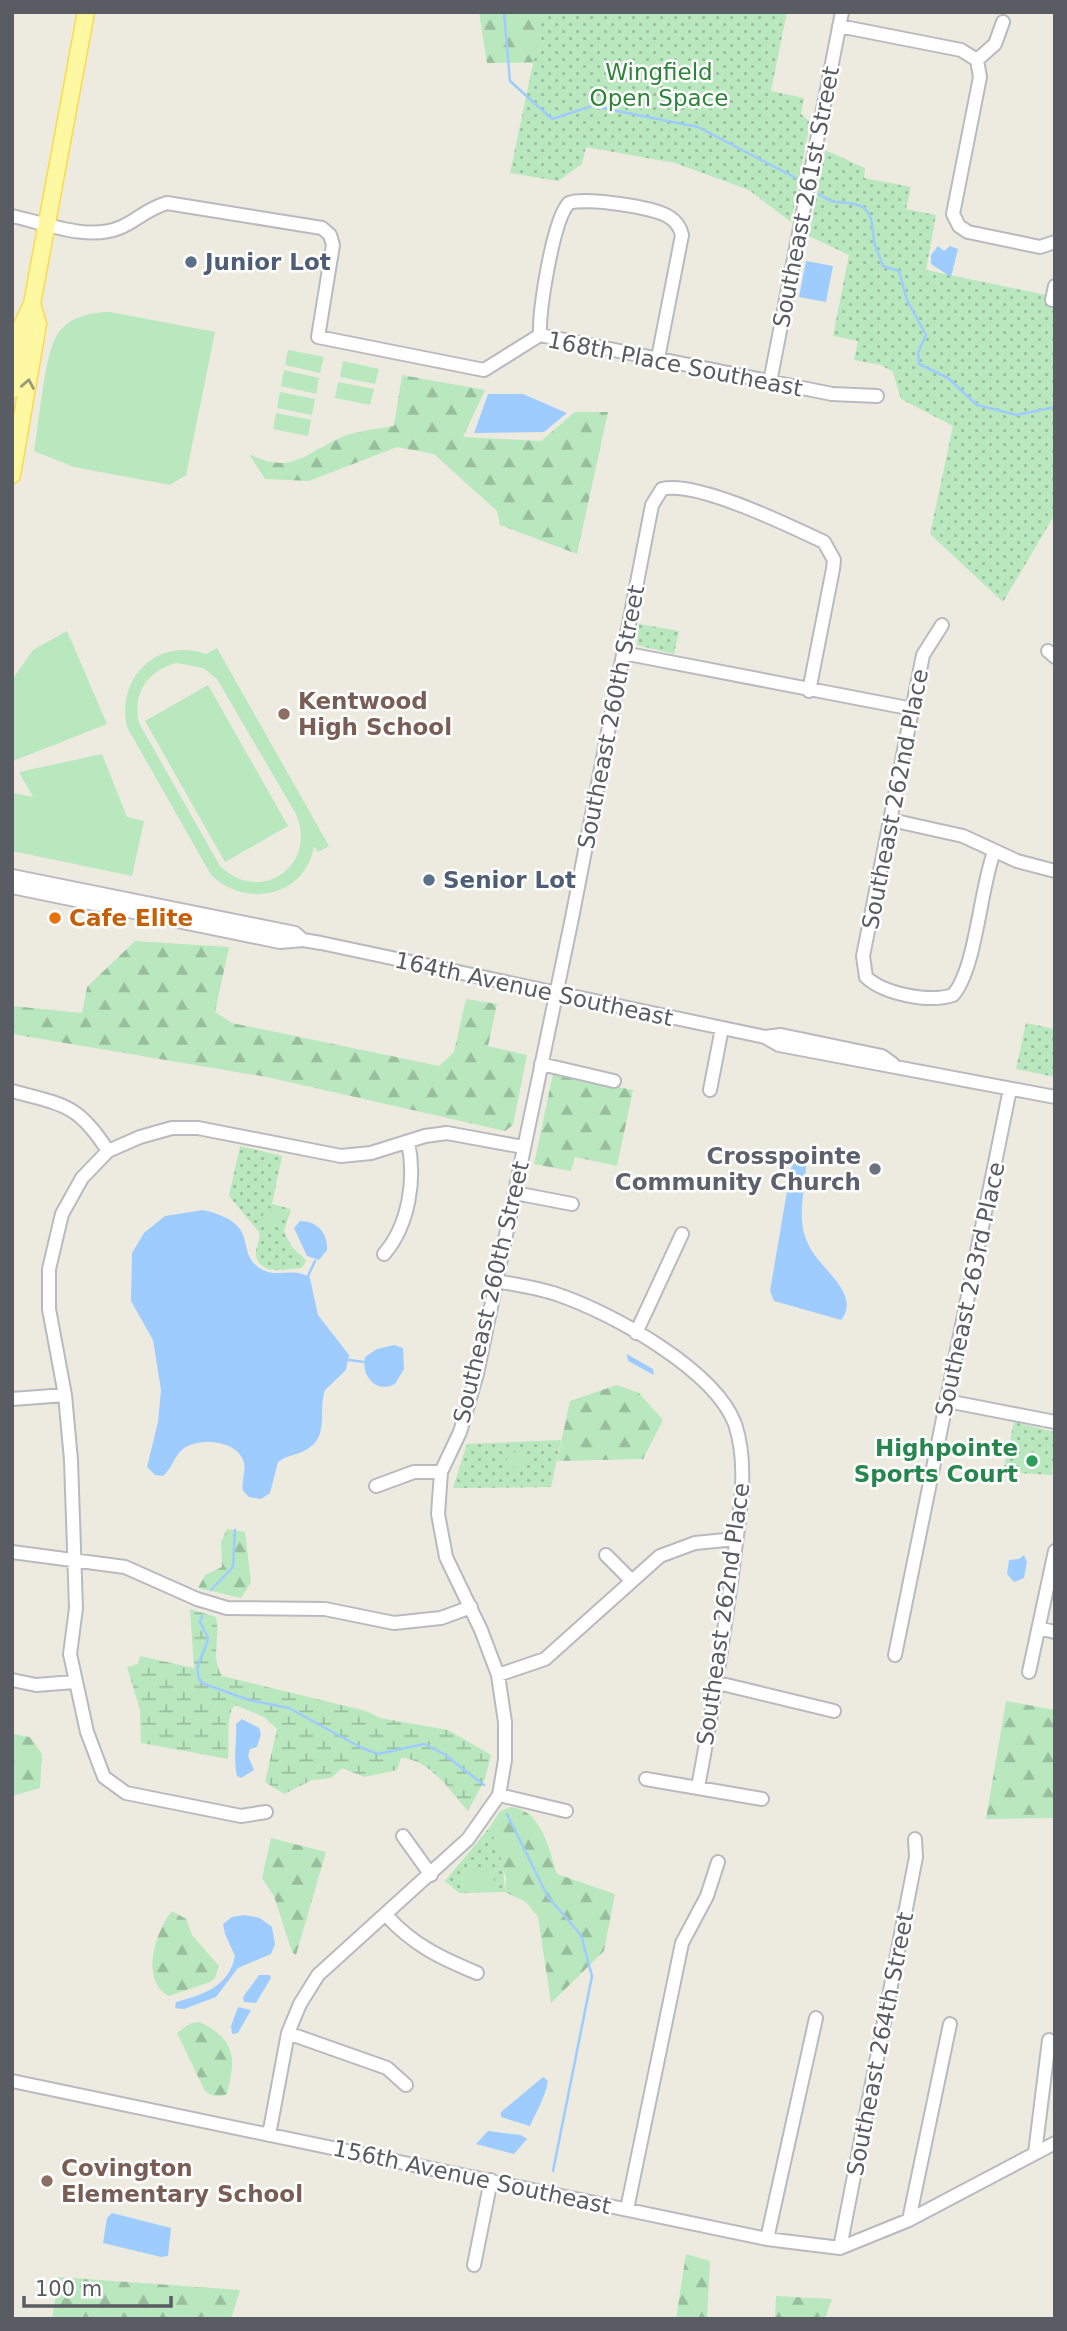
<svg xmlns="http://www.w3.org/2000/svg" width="1067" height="2331" font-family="'DejaVu Sans',sans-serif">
<defs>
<pattern id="forest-firs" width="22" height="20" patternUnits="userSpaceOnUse" patternTransform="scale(1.75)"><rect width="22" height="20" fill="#b9e7be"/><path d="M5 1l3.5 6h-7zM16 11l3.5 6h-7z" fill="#99be9e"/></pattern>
<pattern id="wetland-marsh" width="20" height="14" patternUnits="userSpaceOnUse" patternTransform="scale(1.75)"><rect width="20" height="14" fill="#b9e7be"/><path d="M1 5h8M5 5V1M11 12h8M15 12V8" fill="none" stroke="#99be9e"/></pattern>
<pattern id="park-dots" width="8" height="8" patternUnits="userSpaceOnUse" patternTransform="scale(1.75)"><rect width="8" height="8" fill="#b9e7be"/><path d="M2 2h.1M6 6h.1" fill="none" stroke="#99be9e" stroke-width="1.8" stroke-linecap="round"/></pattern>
</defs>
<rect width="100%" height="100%" fill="#edebe0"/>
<!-- forest -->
<path fill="url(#forest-firs)" d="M479,12h155l-7,49 -140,2z
M402,375l83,15 -22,47 78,4 34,-29h33l-31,142 -77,-29 -3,-14 -63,-57 -37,-7 -88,34 -44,-2 -16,-25c43,21 53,1 91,-16 15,-7 37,-9 54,-12z
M135,941l94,6 -14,65 17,11 207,43 15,-14 12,-53 31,5 -9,42 39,9 -14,70 -8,6 -238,-54 -255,-43v-28l70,7 5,-26z
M553,1074l80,16 -16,76 -42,-9 -4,14 -37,-7z
M617,1385l22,8 24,27 -20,39 -86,2 13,-60z
M227,1529l18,3 6,50 -10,16 -43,-10 7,-13 17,-8 -1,-25z
M1006,1701l49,9v108l-69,1z
M12,1734l18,3 12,17 -2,34 -28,8z
M511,1807c31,3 38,43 46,67l58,20 -11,57 -53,52 -13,-86 -12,-15 -21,-10 1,-14 -16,-51 10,-16z
M271,1838l55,14 -30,103 -4,-3 -18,-56 -12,-18z
M172,1911l14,8 6,16 27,31 -4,12 -5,4 -41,14c-30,-15 -13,-66 3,-85z
M200,2022c36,18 36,36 27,72 -8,4 -16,2 -22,-3l-28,-58 14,-10z
M686,2254l24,7 -3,58h-31z
M58,2277l182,13 -9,29h-179z
M776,2296l56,3 -7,20h-50z"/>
<!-- wetland -->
<path fill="url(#wetland-marsh)" d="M190,1609l26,8c5,22 -6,39 6,59l144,35 14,7 68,12 43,25 -6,24 -17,32c-18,-20 -38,-52 -67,-53l-4,12 -33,7 -22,-9 -11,10 -19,2 -28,14 -19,-12 12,-53 -13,-12 -29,-12c-10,10 -5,38 -7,54l-87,-16 -1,-33 -13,-43 11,-3 2,-8 54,12z"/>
<!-- park -->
<path fill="url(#park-dots)" d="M544,12h243l-16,79 33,7 -3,16 9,8 -19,100 -42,-32 -74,-27 -89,-16 -4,17 -24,17 -48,-8z
M825,150l40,18 -1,10 47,9 -5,22 30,6 -10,55 129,27v217l-52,88 -73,-68 23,-108 -52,-27 -8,-27 -12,-7 -27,-5 4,-19 -25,-5 16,-81 -40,-19z
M639,624l40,7 -5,23 -37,-9z
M1026,1023l29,6v48l-39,-8z
M240,1146l42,10 -10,48 19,5 -7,22 7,15 15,14 -4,8c-15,1 -42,8 -46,-13 -1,-9 5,-14 3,-23l-30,-36z
M1014,1422l41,10 -3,43 -49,-3z
M561,1440l-10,47 -98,1 14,-44z
M490,1827l13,38 2,27 -46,1 -14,-12z"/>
<!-- garden -->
<path fill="#b9e7be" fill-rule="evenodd" d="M110,312l105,20 -29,143 -16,10 -96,-18 -40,-16c5,-27 10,-91 21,-112 9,-21 34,-27 55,-27z
M288,350l36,7 -4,16 -35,-8z
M343,361l36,8 -4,15 -35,-7z
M284,370l35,8 -3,16 -35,-8z
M338,382l36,7 -4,16 -35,-7z
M280,392l35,7 -3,16 -35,-7z
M276,413l35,7 -3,16 -35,-7z
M67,631l40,93 -94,37 -1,-81 21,-30z
M217,648l112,198 -11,6 -4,-6c-9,52 -69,62 -103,29l-84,-148c-11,-49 30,-90 79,-73zM177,663l26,5 14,11 79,135c22,51 -35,92 -76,52l-81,-143c-7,-30 9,-53 38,-60z
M208,685l80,141 -63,36 -80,-141z
M102,754l25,63 17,4 -12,55 -120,-25v-58l21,4 -14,-25z
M263 1216a8 8 0 1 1 16 0a8 8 0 1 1-16 0Z
M1020,1451l26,3 -2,18 -26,-3z
M507,1452h19v15l-19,1z
M462,1870h32v18h-32z"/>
<!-- water -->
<path fill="#9eccff" d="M938,246l6,5 6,-5 8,3 -7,28 -20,-13v-9z
M806,261l27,5 -7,36 -27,-5z
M488,394h35l44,19 -23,19 -70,1z
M797,1158l6,1 3,6c-1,32 -12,57 6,86 12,20 49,45 29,69l-67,-19 -4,-10 21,-123z
M203,1210c61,14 30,42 58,59 16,10 34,-3 49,9l8,37 31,40 -3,15 -21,20c-7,20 4,45 -16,58 -10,7 -22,7 -31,14l-8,31 -9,6 -12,-2 -6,-6c-2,-9 3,-19 1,-28 -5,-23 -46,-26 -61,-14 -9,7 -11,20 -20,27l-8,-1 -8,-8 11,-45 3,-32 -8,-50 -22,-39 1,-48 12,-20 21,-17z
M300,1221c17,0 28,12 27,29l-8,10 -12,-4 -13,-28z
M394,1345l9,3 1,21 -9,15c-19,10 -34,-8 -30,-27l12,-8z
M627,1354l26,15 1,6 -26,-14z
M1024,1555l3,7 -3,16 -10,4 -7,-8 2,-14 10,-1z
M242,1719l17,9 2,6 -4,13 -7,2 -2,7 6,14 -13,8 -4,-2c-4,-17 0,-34 -1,-52z
M245,1915l15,3 12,9 3,17 -4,10 -33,14 -22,29 -32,12 -9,-1 1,-6c26,-7 53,-15 59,-46l-10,-22 -2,-10 9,-7z
M259,1975h11l1,3 -15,25 -12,-1 -1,-5z
M238,2007l13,3 -13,23 -6,1 -1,-8z
M543,2077l5,4c-3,17 -11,29 -18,45l-29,-9v-5z
M488,2131l33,4 6,4 -13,15 -38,-10z
M112,2213l59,15 -3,28 -7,1 -58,-14 4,-25z"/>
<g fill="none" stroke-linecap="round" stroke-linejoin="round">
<!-- stream -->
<path stroke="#9eccff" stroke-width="2.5" d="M504,12l6,69 42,38 40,-13 106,21 98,51
M819,194c16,11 17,7 35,10 22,4 17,25 21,41 2,7 6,14 8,21l16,5 8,29 19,35 -8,18 1,11 29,14 29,27 40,10 38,-8
M308,1276l7,-15
M349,1360l15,2
M211,1590l22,-23 2,-37
M202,1616l-2,6 8,16c-2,16 -18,30 -6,45l47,17 40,8 71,39 18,7 46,-10 20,10 40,31
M507,1814l41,83 33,38 11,41 -39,195"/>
<defs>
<path id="minor" d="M1003,22l-8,22 -18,16 3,17 -27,137 6,12 9,6 72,15 15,-5
M839,26l122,24 16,10
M12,216c33,7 75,25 107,12 18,-7 25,-18 48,-25l155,25 8,7 3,10 -15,92 166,33 56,-35 292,59 45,2
M1052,300l3,-14
M540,335c-1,-25 13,-116 29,-132 16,-6 86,4 100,14 7,4 11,10 13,18l-24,123
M770,382l72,-370
M942,625l-19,30 -60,301 3,21c18,17 63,26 87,18 23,-26 27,-106 41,-143
M1048,651l7,6
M623,653l290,56
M891,820l72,16 54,25 38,10
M12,876l283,57 8,7
M12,887l268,55 23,-2 18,3 444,94 14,8 276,52
M765,1037l16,-2 101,21 11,8
M541,1064l73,17
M710,1090l12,-62
M12,1091c52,14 66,13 96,60
M515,1193l57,11
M384,1254c25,-29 32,-75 24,-112
M496,1281c21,4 43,7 63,14 53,18 156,75 176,129 15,45 3,97 -2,143 -10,74 -21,147 -35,220
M636,1333l46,-99
M12,1399l53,-4
M947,1401l108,21
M376,1486l38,-14h27
M12,1552l113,15 72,32 30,9 98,1 69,14 47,-5 30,-11
M606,1555l25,25
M1039,1628l16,4
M895,1655l115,-566
M1029,1672l26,-121
M498,1675l47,-16 115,-103 35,-13 41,-4
M12,1680l24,5 38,-3
M718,1683l116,28
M646,1779l116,20
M499,1795l67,16
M266,1812l-25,4 -115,-23 -22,-16 -17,-45 -17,-78 6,-46 -5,-148 -6,-65 -16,-86v-40l13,-55 20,-36 26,-27 32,-14 32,-9h26l143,28 30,-3 54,-17 22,-3 76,14
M403,1836l28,39
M387,1916c26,29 54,42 90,57
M288,2033l99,35 19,17
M12,2081l755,158 73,9 69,-28 146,-77
M269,2135l19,-102 12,-29 18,-29 150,-136 31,-44 6,-35v-38l-7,-47 -17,-45 -35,-73 -8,-43 3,-42 19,-40 17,-58 95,-456 80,-413 10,-16c34,-9 128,37 162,53l10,18 -1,9 -24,122
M1035,2153l14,-113
M627,2209l55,-266 25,-47 11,-34
M909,2220l41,-196
M767,2239l49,-221
M840,2248l76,-391 -1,-18
M474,2265l17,-85"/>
<path id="major" d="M12,390l10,-65 10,-21 54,-292
M12,475l26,-151 -6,-20"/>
</defs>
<!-- minor casing -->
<use href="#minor" stroke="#b8bac0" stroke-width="16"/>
<!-- major casing -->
<use href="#major" stroke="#fcda4a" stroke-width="19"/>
<!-- minor -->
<use href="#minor" stroke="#fff" stroke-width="12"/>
<!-- major -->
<use href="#major" stroke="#fff8a3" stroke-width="16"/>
</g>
<!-- one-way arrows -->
<defs><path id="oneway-chevron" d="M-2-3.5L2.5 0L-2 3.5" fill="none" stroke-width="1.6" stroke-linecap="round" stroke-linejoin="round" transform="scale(1.75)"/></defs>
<use stroke="#9b9a7c" href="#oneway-chevron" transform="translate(28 384) rotate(-80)"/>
<!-- markers -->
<g fill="#5c6f8a" stroke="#fff" stroke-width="2.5">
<circle cx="191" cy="262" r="7"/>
<circle cx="429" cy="880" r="7"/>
</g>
<g fill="#8d6e63" stroke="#fff" stroke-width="2.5">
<circle cx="284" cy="714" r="7"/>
<circle cx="47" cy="2181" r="7"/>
</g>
<circle fill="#e8710a" stroke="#fff" stroke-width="2.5" cx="55" cy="918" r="7"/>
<circle fill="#6b7280" stroke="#fff" stroke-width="2.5" cx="875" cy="1169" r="7"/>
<circle fill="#2e9e5b" stroke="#fff" stroke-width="2.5" cx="1032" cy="1461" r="7"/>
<g text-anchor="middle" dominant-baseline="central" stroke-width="5" stroke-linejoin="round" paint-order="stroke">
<!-- park labels -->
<g font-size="23" fill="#2e853a" stroke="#fff">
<text x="659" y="72">Wingfield<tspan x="659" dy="26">Open Space</tspan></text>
</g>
<!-- street labels -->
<g font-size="23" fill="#595c62" stroke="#fff">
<text transform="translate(806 197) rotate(-79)">Southeast 261st Street</text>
<text transform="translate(675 364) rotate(11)">168th Place Southeast</text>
<text transform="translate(611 717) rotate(-79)">Southeast 260th Street</text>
<text transform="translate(895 799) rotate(-79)">Southeast 262nd Place</text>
<text transform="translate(534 989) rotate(12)">164th Avenue Southeast</text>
<text transform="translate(970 1289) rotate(-78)">Southeast 263rd Place</text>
<text transform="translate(491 1292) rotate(-77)">Southeast 260th Street</text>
<text transform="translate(723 1614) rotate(-82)">Southeast 262nd Place</text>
<text transform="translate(880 2044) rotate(-79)">Southeast 264th Street</text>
<text transform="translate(472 2177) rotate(12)">156th Avenue Southeast</text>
</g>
<!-- service labels -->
<g font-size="23" font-weight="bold" fill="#4e5e75" stroke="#fff" text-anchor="start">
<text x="205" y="262">Junior Lot</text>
<text x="443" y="880">Senior Lot</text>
</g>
<!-- education labels -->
<g font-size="23" font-weight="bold" fill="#785e54" stroke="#fff" text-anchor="start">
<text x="298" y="701">Kentwood<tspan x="298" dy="26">High School</tspan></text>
<text x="61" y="2168">Covington<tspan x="61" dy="26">Elementary School</tspan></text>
</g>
<!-- food labels -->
<g font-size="23" font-weight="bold" fill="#c56008" stroke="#fff" text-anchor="start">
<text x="69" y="918">Cafe Elite</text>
</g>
<!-- worship labels -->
<g font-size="23" font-weight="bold" fill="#5b616d" stroke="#fff" text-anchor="end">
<text x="861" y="1156">Crosspointe<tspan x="861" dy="26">Community Church</tspan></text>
</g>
<!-- leisure labels -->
<g font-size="23" font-weight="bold" fill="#27864d" stroke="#fff" text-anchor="end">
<text x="1018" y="1448">Highpointe<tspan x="1018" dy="26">Sports Court</tspan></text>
</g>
</g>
<!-- border -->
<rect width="1067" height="2331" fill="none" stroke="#595c62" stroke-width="28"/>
<!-- scale -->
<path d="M24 2296v10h147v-10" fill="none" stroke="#595c62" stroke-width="3.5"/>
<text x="35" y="2296" font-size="21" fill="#595c62" stroke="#ffffff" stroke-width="5" paint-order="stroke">100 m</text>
</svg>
